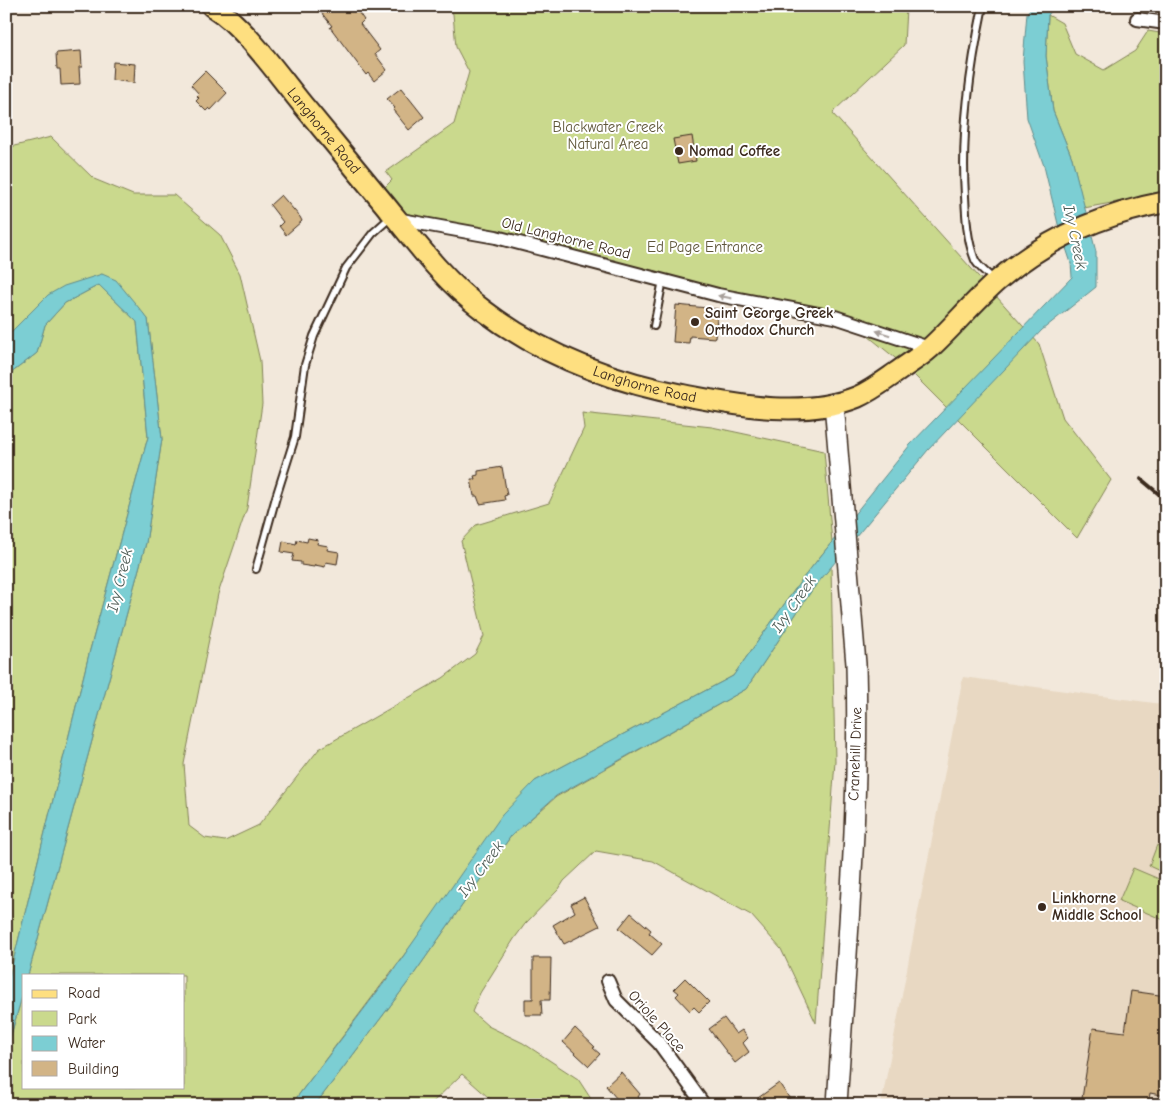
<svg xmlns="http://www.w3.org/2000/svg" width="1172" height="1111" font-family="'Comic Neue',sans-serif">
<rect width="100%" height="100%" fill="#f2e8db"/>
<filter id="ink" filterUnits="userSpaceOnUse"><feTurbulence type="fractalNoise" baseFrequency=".02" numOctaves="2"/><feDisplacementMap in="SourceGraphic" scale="10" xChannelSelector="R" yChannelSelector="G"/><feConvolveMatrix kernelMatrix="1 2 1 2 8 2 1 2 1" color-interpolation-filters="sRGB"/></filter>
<g filter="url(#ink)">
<!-- built -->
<path fill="#e8d8c2" d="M963,677l198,27 5,4v397h-285z"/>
<!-- green -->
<path fill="#cad98d" stroke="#828256" d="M449,6h461l-4,2 -2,37 -70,66 -1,3 206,230 24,74 48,62 -34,58 -172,-172 -53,-43 -456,-104 -19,-24 15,-15 -6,-8 68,-48 15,-52 -13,-25 -3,-33z
M1048,15l14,8 13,31 29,16 31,-19 13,-20 18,3v159l-82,15 -12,-50 -19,-47 -7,-55z
M51,137l43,42 39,16h41l46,40 20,39 20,87 2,43 -15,104 -29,86 -34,170 5,62 16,12 20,3 34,-16 60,-76 124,-71 32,-24 9,-18 -23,-95 15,-16 73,-22 35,-75 -2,-15 130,14 112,24 8,91 -29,36 -70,98 -198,105 -244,324h-285v-53l18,-62v97h160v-112h-156l118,-432 16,-104 -14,-120 -46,-45 -96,63v-189z
M99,285l38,37 11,115 -58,213 -84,340v-613l31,-24 8,-28 20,-22z
M831,566l4,195 -19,262 -35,-74 -30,-34 -98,-54 -57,-10 -32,30 -5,8 -34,35 -11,15 -34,54 -8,19 16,14 35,17 55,36 17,26h-98l-35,-31 -32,31h-115l94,-124 102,-145 45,-39 190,-108 66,-99z
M1157,845l9,4v25l-17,-8z
M1133,868l33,14v39l-47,-20z"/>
<!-- water -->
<path fill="#7cced3" stroke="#628c8b" d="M1032,6h23l-7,9 -2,41 7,55 19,47 24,94v35l-54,43 -114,120 -116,140 -66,99 -190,107 -45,40 -102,145 -94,124h-24l102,-134 109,-156 33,-34 198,-105 70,-98 107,-133 162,-168 -1,-14 -13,-39 -14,-58 -17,-48 -4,-57 4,-48z
M102,274l14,6 32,39 14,120 -16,104 -118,432h-4v15l-18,62v-62l84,-340 58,-213 -11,-115 -38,-37 -34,18 -20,22 -8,28 -31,24v-40l42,-42 16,-9z"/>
<!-- building -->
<path fill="#d2b486" stroke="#3b2a1e" d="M326,6h28l10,14 -4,4 20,26 -5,4 12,16 -13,11 -6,-8 -2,2 -36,-48 2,-1 -12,-15z
M81,51l1,16h-3l1,17 -19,1 -1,-16h-3l-1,-16z
M113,62l22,2 -1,19 -22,-3z
M205,71l22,22 -16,17 -2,-2 -3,3 -10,-10 3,-3 -2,-2 2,-2 -8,-9z
M401,88l23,29 -15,13 -16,-20 2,-2 -8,-9z
M692,136l4,25 -18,3 -5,-25z
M281,195l19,22 2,4 -16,14 -7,-9 4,-4 -13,-17z
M676,305l42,4 -3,29 -25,-2 -1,7 -16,-1z
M502,467l5,28 -3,1 1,4 -25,4 -3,-8h-3l-3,-17h4l-1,-3 4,-1v-4z
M308,538l10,2 -1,4 11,2 -1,4 12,2 -2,12 -11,-2 -1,5 -10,-2 -1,2 -13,-2v-3l-9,-1 2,-7 -13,-2 2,-11 13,3 1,-4 10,2z
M584,897l16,29 -36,18 -11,-19 22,-13 -4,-8z
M631,913l20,17 -2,3 13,11 -10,11 -33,-27z
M533,958h18l-1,42h-9l1,15h-17v-16h8z
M685,978l24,24 -10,10 -5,-5 -4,4 -14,-15 3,-3 -5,-4z
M1131,991l35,5v100l-16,-3 -2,12h-67l12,-77 32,4z
M724,1018l12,16 6,-4 6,8 -5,5 6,9 -14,11 -26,-34z
M575,1028l20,19 -2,1 7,6 -11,12 -26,-24z
M621,1072l19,22 -2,3 7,8h-23l-16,-19z
M779,1083l15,22h-32l-4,-7z"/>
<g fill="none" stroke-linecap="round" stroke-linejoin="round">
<defs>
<path id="lane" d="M983,6c-13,63 -22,126 -18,190 1,22 2,44 10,64 3,7 13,14 19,20
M654,326l9,-46
M256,569l20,-72 19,-60 10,-72 9,-29 32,-68 27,-35 19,-17"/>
<path id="street" d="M1137,19l29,4
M396,219l100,18 222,58 117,22 94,31
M608,981l8,19 43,43 45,62"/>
<path id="secondary" d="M834,403l22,261c4,147 -10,294 -19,441"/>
<g id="primary">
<path id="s1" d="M212,6c34,21 69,73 95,104 26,32 53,64 79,96 29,36 59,76 97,104 59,45 131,72 205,86 53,10 117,22 169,1 14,-6 27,-16 40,-25 11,-8 23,-15 33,-24 23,-21 43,-46 67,-67 48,-42 106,-67 169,-79"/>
</g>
</defs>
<!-- lane casing -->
<use href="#lane" stroke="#3b2a1e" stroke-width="10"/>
<!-- street casing -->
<use href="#street" stroke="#3b2a1e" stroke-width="16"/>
<!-- secondary casing -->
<use href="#secondary" stroke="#3b2a1e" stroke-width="22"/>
<!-- primary casing -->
<use href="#primary" stroke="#3b2a1e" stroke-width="24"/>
<!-- lane -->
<use href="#lane" stroke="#fff" stroke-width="6"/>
<!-- street -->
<use href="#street" stroke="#fff" stroke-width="12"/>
<!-- secondary -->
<use href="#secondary" stroke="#fff" stroke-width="19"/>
<!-- primary -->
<use href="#primary" stroke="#fedf80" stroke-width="20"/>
<!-- rail -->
<path stroke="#3b2a1e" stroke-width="4" d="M1141,479l25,21"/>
</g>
<!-- one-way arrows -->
<defs><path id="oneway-solid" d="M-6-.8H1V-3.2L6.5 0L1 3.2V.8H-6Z" transform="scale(1.25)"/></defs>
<g fill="#a79f9a">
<use href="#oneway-solid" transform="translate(725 297) rotate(-169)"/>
<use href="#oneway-solid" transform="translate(883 333) rotate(-162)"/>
</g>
</g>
<!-- markers -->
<g fill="#3b2a1e" stroke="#fff" stroke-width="2">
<circle cx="679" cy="151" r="5"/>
<circle cx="695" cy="322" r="5"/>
<circle cx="1042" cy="907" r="5"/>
</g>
<g text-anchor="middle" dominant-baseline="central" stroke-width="4" stroke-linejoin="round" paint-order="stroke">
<!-- park labels -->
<g font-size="15" fill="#5f563a" stroke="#fff">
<text x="608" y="127">Blackwater Creek<tspan x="608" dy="17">Natural Area</tspan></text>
<text x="705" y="247">Ed Page Entrance</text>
</g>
<!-- street labels -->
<g font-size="15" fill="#3b2a1e" stroke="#fff">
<text stroke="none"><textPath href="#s1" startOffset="168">Langhorne Road</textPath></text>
<text transform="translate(566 238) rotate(14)">Old Langhorne Road</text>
<text stroke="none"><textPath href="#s1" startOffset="588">Langhorne Road</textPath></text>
<text transform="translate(855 754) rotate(-88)">Cranehill Drive</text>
<text transform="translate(657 1021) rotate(48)">Oriole Place</text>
</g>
<!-- poi labels -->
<g font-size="15" font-weight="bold" fill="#3b2a1e" stroke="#fff" text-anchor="start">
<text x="689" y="151">Nomad Coffee</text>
<text x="705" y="313">Saint George Greek<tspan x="705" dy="17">Orthodox Church</tspan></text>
<text x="1052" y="898">Linkhorne<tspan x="1052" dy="17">Middle School</tspan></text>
</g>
<!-- water labels -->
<g font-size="16" font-style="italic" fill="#4e5b54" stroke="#fff">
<text transform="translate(1075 237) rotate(78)">Ivy Creek</text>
<text transform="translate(120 580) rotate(-76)">Ivy Creek</text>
<text transform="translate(794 604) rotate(-55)">Ivy Creek</text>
<text transform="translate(481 869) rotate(-53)">Ivy Creek</text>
</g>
</g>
<!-- margin -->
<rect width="1172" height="1111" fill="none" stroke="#fff" stroke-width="25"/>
<rect x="12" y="12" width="1147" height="1086" fill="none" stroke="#3b2a1e" stroke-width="2" filter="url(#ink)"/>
<!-- legend -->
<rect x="22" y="974" width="162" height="115" fill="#ffffff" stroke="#b1aaa5"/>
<rect x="32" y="990" width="25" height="8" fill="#fedf80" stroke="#b1aaa5"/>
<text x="68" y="998" font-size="15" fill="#3b2a1e">Road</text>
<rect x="32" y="1011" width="25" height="15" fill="#cad98d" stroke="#b1aaa5"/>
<text x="68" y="1024" font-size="15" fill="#3b2a1e">Park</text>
<rect x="32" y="1036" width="25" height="15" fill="#7cced3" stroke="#b1aaa5"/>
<text x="68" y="1048" font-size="15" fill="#3b2a1e">Water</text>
<rect x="32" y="1061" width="25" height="15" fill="#d2b486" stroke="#b1aaa5"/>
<text x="68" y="1074" font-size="15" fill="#3b2a1e">Building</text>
</svg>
